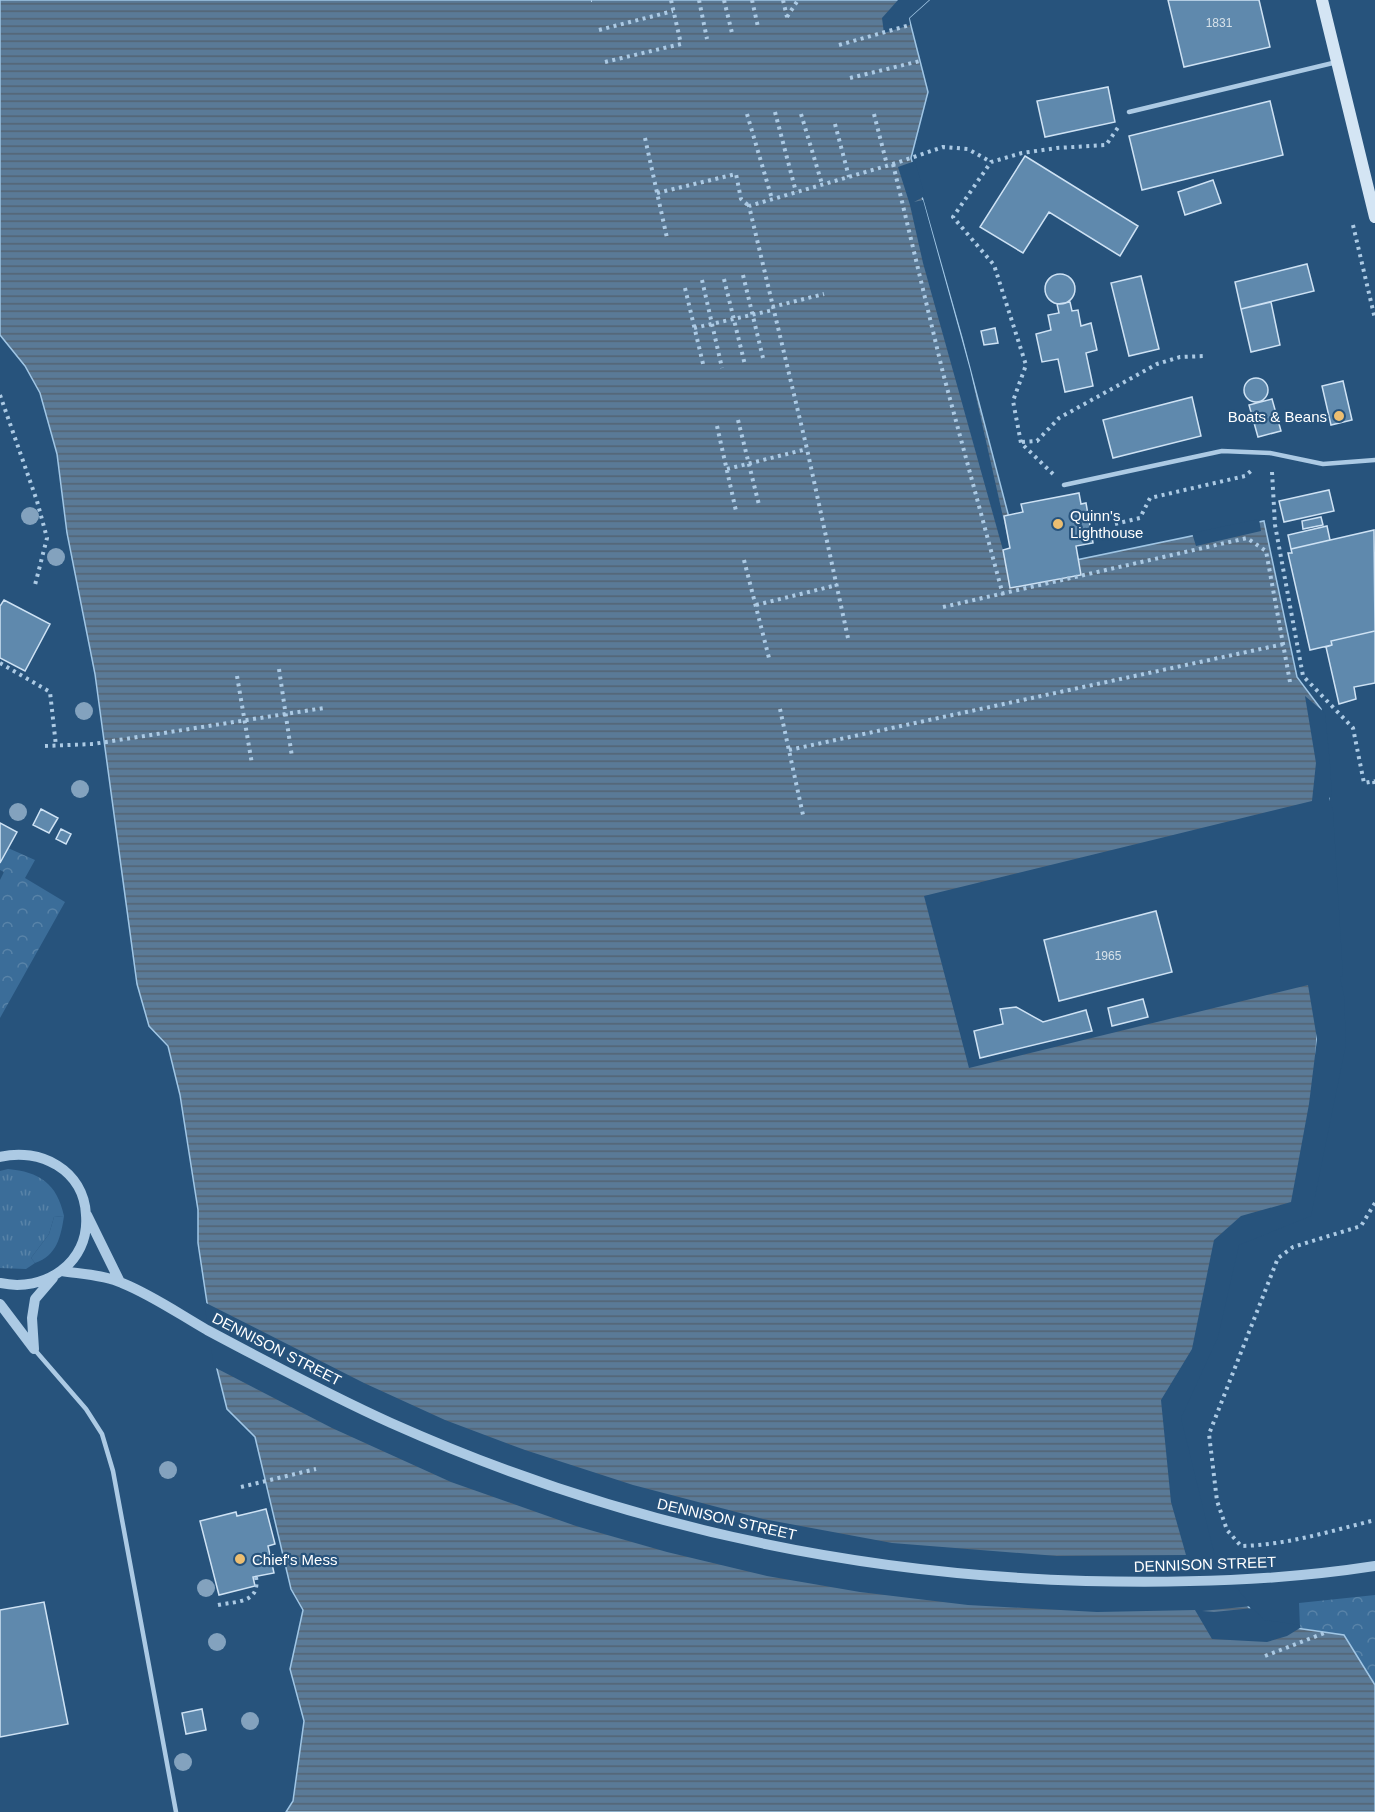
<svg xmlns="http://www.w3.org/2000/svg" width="1375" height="1812" font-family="Helvetica,sans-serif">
<defs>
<pattern id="grass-tufts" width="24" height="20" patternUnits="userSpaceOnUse" patternTransform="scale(1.5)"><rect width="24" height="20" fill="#3b6d99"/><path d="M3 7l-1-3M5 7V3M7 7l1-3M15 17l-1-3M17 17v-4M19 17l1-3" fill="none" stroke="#5883a8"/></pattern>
<pattern id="park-crowns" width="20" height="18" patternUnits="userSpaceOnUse" patternTransform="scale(1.5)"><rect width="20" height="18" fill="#3b6d99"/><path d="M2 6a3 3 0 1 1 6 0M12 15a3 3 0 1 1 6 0" fill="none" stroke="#5883a8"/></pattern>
<pattern id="water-rules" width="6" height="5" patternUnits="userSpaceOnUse" patternTransform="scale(1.5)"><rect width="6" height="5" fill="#5a7a97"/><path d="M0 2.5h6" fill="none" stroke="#536372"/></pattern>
</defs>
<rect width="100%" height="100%" fill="#27537c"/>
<!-- grass -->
<path fill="url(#grass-tufts)" d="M8,1169c31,3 49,14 56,47l-10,1 -5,17 -18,24 4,5 -9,6 -26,-1v-97z"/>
<!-- park -->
<path fill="url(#park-crowns)" d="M8,848l27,12 -10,18 40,24 -65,116v-138l4,-8 -4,-2v-7z
M1375,1595v90l-31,-50 -44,-7 -1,-25z"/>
<!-- garden -->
<path fill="#3b6d99" d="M64,1216c-3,20 -7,40 -29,47l-4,-5 18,-24 5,-17z"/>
<!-- water -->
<path fill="url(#water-rules)" stroke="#a0c6e5" stroke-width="1.5" d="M0,0h929l-20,18 19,74 -17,66 51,180 61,233 241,-50 33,156 24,32 6,55 2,33 -21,418 -72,28 -58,175 36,148 48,57 82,12 31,50v127h-1089l7,-11 11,-80 -14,-52 13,-59 -12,-21 -36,-152 -28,-28 -10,-40 -19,-126v-33l-18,-115 -12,-49 -19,-20 -12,-42 -42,-310 -28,-141 -10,-79 -17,-61 -15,-27 -25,-31z"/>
<!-- pier -->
<path fill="#27537c" d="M898,0h31l-20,18 1,7 -26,8 -2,-15z
M915,161l10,35 -11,6 9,-2 47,170 40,178 -7,2 -80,-287 -13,-58 -12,-38z
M1259,519l2,12 -65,15 -4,-13z
M1305,696l20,17 5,51 2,32 -3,2 4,13 10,165 -3,1 4,19 2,48 -35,172 -72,29 -21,92 -37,81 36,147 35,41 -50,5 12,1 39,-4 11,12 36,5v3l-13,8 -20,6 -55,-3 -17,-29 -98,2 -129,-7 -108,-13 -93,-16 -100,-24 -91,-26 -125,-44 -119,-54 -118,-61 -10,-65 160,81 81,37 80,30 108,35 130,34 129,24 165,13 129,-1 -15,-53 -10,-102 31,-51 22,-109 27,-24 50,-14 18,-98 8,-65 -9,-54 -339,83 -45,-172 388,-95 4,-38z"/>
<!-- building -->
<path fill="#5f89ad" stroke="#cee2f4" stroke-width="1.5" d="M1168,0h91l11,47 -86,20z
M1108,87l7,35 -70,15 -8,-36z
M1270,101l13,54 -141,35 -13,-54z
M1025,156l113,70 -18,30 -71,-44 -26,41 -43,-26z
M1213,180l8,23 -36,12 -7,-23z
M1307,264l7,27 -73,18 -6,-27z
M1045 289a15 15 0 1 1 30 0a15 15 0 1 1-30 0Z
M1141,276l18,73 -30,7 -18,-73z
M1070,302l2,9 6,-1 3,16 10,-3 6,27 -11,3 7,33 -28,6 -7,-33 -16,3 -6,-28 15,-4 -3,-15 11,-2 -2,-9z
M1271,302l9,43 -29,7 -10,-43z
M995,328l3,15 -14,2 -3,-14z
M1244 390a12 12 0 1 1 24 0a12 12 0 1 1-24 0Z
M1343,381l9,39 -21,5 -9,-39z
M1192,397l9,39 -88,22 -10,-38z
M1272,399l9,32 -23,6 -9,-32z
M1329,490l5,21 -50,11 -5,-21z
M1079,493l2,11 5,-1 7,40 -17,3 5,29 -71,13 -7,-38 7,-2 -6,-32 19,-4 -2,-8z
M1321,517l2,8 -20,4 -1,-8z
M1327,526l3,14 -39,9 -3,-14z
M1374,530l1,101 -44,10 1,4 -22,5 -22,-97h4l-1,-4z
M4,600l46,24 -25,47 -25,-13v-52z
M1375,631v52l-21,4 2,12 -17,5 -13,-57 6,-2 -1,-4z
M41,809l17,9 -9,15 -16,-8z
M0,823l17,9 -17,31z
M61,829l10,5 -5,10 -10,-5z
M1156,911l16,61 -113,29 -15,-61z
M1143,999l5,18 -36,9 -4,-18z
M1016,1007l27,15 43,-12 6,21 -112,27 -6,-27 29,-7 -3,-15z
M266,1509l9,35 -7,2 6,27 -21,4 2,9 -36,9 -19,-74 36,-9 1,4z
M44,1602l24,122 -68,13v-127z
M202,1709l4,21 -20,4 -4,-21z"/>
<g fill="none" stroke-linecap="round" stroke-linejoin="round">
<!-- path -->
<path stroke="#accae4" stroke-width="4" stroke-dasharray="3 4.5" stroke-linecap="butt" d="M591,0h1
M699,0l8,39
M724,0l8,33
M752,0l6,27
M783,0l4,17
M787,17l11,-17
M599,30l74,-19
M839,45l71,-20
M605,62l76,-18 -10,-44
M850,78l70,-17
M775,112l21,80
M747,114l25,85
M801,114l21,70
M874,114l13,51
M835,124l14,53
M645,138l22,100
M893,164l50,209 60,222
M657,193l79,-19 5,25 8,7
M1353,225l22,94
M743,275l20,83
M724,279l21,86
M702,280l20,88
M685,288l19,80
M772,307l52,-13
M694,328l79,-18
M0,395l37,106 10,37 -12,47
M738,420l21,85
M717,426l19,85
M1022,442l15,-1 22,-23 98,-54 23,-7 25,-1
M727,469l80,-20
M1272,472l3,53 28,151 50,52 11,55 11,-2
M1053,474l-32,-31 -8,-42 13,-36 -32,-100 -41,-48 38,-55 31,-9 35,-5 49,-3 13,-19
M1115,524l25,-6 10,-20 95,-22 7,-6
M744,560l25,98
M756,605l81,-20
M943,607l304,-69 19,13 24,131
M848,638l-41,-189 -58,-243 144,-42 50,-17 25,2 23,13
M0,663l50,29 6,54
M279,669l13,88
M237,676l15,88
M780,709l23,106
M45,746l48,-2 231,-36
M789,750l495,-106
M1374,781l1,7
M1375,1203l-14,23 -68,21 -15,11 -69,176 8,67 10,29 14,16c46,-1 90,-15 134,-26
M241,1487l75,-18
M218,1605c20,-4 42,-2 38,-28
M1265,1656l62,-24"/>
<!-- service -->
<path stroke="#accae4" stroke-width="4.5" d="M1129,112l208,-50
M1064,485l158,-34 48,2 53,11 52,-4
M34,1349l52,60 16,25 11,37 63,341"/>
<!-- tertiary -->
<path stroke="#accae4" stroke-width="10" d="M0,1157c40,-10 84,13 86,58 4,48 -42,78 -86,68
M87,1215l33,67
M62,1271c19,3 43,4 60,12 30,12 57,31 85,47 60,32 122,65 184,93 221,99 454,151 695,158 97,2 193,0 289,-15
M0,1304l34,45
M34,1349l-2,-31 3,-19 18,-21"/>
<!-- secondary -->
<path stroke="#d4e5f4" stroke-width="12" d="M1322,0l53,217"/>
</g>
<!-- trees -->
<g fill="#83a2be">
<circle cx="30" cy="516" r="9"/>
<circle cx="56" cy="557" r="9"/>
<circle cx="84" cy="711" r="9"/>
<circle cx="80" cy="789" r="9"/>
<circle cx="18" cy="812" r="9"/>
<circle cx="168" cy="1470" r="9"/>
<circle cx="206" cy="1588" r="9"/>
<circle cx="217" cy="1642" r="9"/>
<circle cx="250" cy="1721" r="9"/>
<circle cx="183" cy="1762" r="9"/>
</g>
<!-- markers -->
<g fill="#ecbe71" stroke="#27537c" stroke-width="2">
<circle cx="1339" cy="416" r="6"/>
<circle cx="1058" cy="524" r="6"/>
<circle cx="240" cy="1559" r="6"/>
</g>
<g text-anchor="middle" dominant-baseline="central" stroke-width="4.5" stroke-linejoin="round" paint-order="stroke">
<!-- number labels -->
<g font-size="12" fill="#d7e2ea">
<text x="1219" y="23">1831</text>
<text x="1108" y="956">1965</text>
</g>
<!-- poi labels -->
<g font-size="15" fill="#fff" stroke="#27537c" text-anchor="start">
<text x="1327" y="416" text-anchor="end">Boats &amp; Beans</text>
<text x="1070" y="515">Quinn's<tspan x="1070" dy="17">Lighthouse</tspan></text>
<text x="252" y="1559">Chief's Mess</text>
</g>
<!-- street labels -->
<g font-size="15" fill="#fff" stroke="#27537c">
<text transform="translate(277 1349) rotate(27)">DENNISON STREET</text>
<text transform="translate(727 1519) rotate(13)">DENNISON STREET</text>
<text transform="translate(1205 1564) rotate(-2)">DENNISON STREET</text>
</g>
</g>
</svg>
